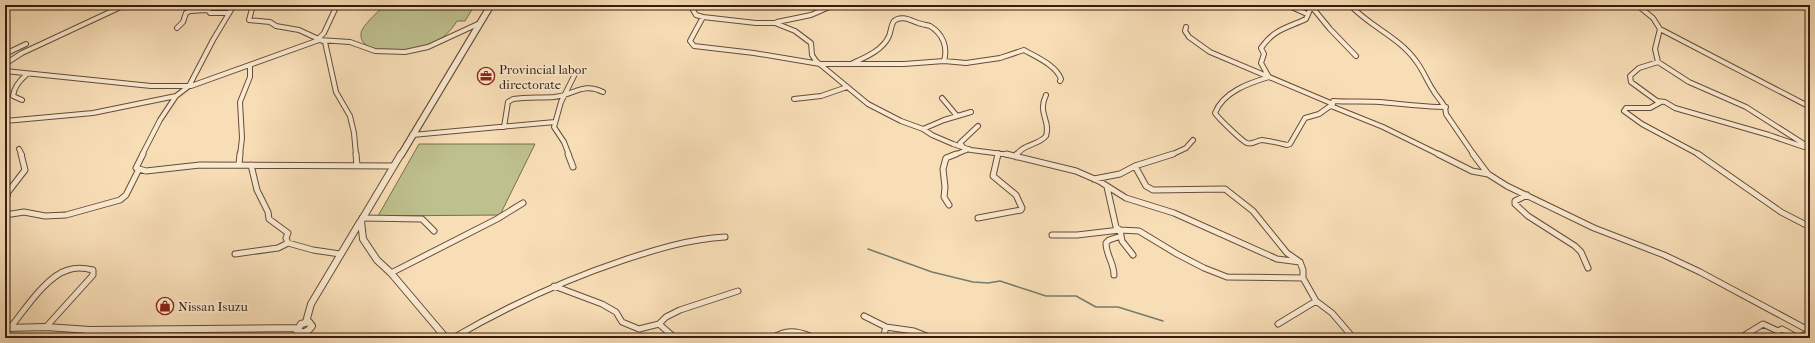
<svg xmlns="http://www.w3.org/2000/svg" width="1815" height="343" font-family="'IM FELL French Canon',serif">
<rect width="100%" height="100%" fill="#f8deb7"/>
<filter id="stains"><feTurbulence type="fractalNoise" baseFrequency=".005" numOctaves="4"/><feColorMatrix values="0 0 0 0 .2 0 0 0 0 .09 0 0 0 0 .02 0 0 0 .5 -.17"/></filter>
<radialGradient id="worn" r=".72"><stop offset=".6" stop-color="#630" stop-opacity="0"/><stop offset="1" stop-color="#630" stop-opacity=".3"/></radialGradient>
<!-- green -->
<path fill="#bec18e" stroke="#7a6e4e" d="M385,5h84l-2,2 6,1 -8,13h-8c-6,10 -15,19 -27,23 -15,6 -56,13 -67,-2 -2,-3 -3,-8 -1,-12 5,-9 16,-18 23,-25z
M419,144h116l-35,71 -122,1z"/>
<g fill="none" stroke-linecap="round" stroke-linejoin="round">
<!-- stream -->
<path stroke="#747c6d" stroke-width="1.5" d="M868,249l64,23 41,10 15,1 12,-2 46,15h30l20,11h22l45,14"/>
<defs>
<path id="minor-far1" d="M253,5l-4,15 21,2 6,4 23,4 26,12 11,50 14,24 4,17 2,22
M694,5l-1,5 3,5 7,2 53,6h19l20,8 16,12 1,12 4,6 52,43 33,17 22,8 9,6 21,9 18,6 39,5
M1287,5l20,9
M1312,5l-6,14c-19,9 -32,10 -45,29l3,6 -3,9 8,14c-20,6 -46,15 -54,36 3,5 28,29 32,30 6,2 10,-3 15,-3 8,1 17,3 25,5l3,-1 15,-26 14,-4 14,-10
M1350,5c19,21 49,32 66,56 7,9 11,20 17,29 5,9 13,14 13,24l28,41
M1637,5l16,13 7,11 150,78
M1312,7l18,22 26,27
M703,17l-13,24 4,5 60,7 66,11h84l40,-3 22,2 34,-5 24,-8c12,7 32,15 37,29l-1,2
M777,22l34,-7 23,-10
M1186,27l-1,4 4,6 21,15 123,52v-3c16,1 31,0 47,1 22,2 44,5 66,5
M177,28l6,-6 3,-9 4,-2 18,-1 2,3h19
M1660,29l-5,20 3,13 31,20 57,25 58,37
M319,38l5,-5 13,-28
M5,54l21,-10
M1658,62l-19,6 -9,8 1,6 26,19 8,1 10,6 94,27 41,14
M853,63c13,-6 30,-13 36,-27 2,-5 2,-11 5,-15 7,-6 16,-1 24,2 3,1 8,2 12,3 13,8 18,21 14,35
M5,64l17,-11 103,-48
M5,71l146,15h40l128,-46 31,2 25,9 30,1 23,-5 52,-24
M942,98l15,18
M794,99l27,-3 26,-9
M22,100l-9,-4c1,-9 6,-15 13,-21
M1661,102l-11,6h-24l-2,3 18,13 58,31
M1331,106l52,21 57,28
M5,121l88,-8 83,-17
M504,127l4,-25 5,-3c14,-2 28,-1 41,-2 20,-2 29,-15 49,-5
M923,129l21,-9 27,-8
M412,135l143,-13
M963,147l-3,-4 18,-17
M19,149l3,6
M142,155l18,-35 16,-24 13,-10 24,-46 21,-35
M240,155l2,-17 -2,-36 10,-25v-11
M569,155l-5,-13 -10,-15 7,-25 14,-28
M954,155l15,-6
M998,155v-2
M1017,155c4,-10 22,-10 29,-19 5,-16 -9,-22 0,-41
M1171,155l15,-7 7,-8"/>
<path id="minor" d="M143,154l-7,14 10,3 54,-6 193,1
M356,154l1,12
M568,154l5,13
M1006,154l70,17 23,10 27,17 48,15 103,46 23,3
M1017,154v3
M1438,154l34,17 16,3
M1473,154l15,20 19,12 87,42 70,27 36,17 110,59
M1698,154l83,58 29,15
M239,164l1,-10
M251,165l6,25 11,22 1,7 19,14 -2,5 2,5 25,7 27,4
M1135,166l11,20 7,4 72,-1 28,22 34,42 13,9 3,8v8l13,23 16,12 18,21
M1094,179l26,-5 15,-8 38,-12
M1107,187l9,40 4,3 2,11 11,14
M1527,195l-12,6v3l13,12 47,30 6,6 7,16
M5,204l3,-12 17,-22 -4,-16
M949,205l-5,-8 1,-10 -2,-18 3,-11 10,-4
M5,215l19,-3 21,4 21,-1 54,-15 6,-5 13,-26
M362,218l60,1 12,12
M978,218l43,-8 1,-2 -6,-13 -23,-19 5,-22
M1052,235h25l43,-5 19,1 38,23 27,14 23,9 76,1
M235,254l43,-6 10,-5
M391,273l106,-54 26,-16
M1114,275c0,-12 -8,-20 -8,-32l3,-3 12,-4
M554,286l48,18 14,8 6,10 17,7 20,-5 7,-7 14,-7 58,-19
M864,316l22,11 28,4 18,7
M659,324l16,14
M1278,324l38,-23
M10,328c14,-17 36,-52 58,-58 8,-3 17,-2 25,0v5l-47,52
M83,338l7,-8
M453,338c55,-32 111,-58 171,-78 33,-11 66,-21 101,-23
M772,338c14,-8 23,-8 38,-2v2
M883,338l3,-11
M1740,338l23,-14 15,7 4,-2 16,9 12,-6"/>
<path id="tertiary-far1" d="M401,155l90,-150"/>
<path id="tertiary" d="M401,154l-40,67 2,18 14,21 14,13 55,65
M306,322l5,-18 49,-82
M309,322l3,4c-4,6 -9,8 -15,5l4,-7z
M5,328l41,-1 44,3 208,-2"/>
</defs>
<!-- minor-far1 casing -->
<use href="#minor-far1" stroke="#664c39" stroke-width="6"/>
<!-- minor casing -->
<use href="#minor" stroke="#664c39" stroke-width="7"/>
<!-- tertiary-far1 casing -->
<use href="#tertiary-far1" stroke="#664c39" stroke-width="8"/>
<!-- tertiary casing -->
<use href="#tertiary" stroke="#664c39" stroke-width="8"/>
<!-- minor-far1 -->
<use href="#minor-far1" stroke="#faead0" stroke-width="4"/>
<!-- minor -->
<use href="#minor" stroke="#faead0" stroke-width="5"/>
<!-- tertiary-far1 -->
<use href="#tertiary-far1" stroke="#faead0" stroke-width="5.5"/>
<!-- tertiary -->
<use href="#tertiary" stroke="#faead0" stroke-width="6"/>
</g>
<!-- icons -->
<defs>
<symbol id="office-ring" viewBox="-11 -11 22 22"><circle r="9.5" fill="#faead0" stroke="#8f2418" stroke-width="1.5"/><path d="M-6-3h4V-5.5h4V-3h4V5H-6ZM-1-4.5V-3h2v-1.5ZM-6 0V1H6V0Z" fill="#8f2418"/></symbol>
<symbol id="shop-ring" viewBox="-11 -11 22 22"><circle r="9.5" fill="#faead0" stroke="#8f2418" stroke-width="1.5"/><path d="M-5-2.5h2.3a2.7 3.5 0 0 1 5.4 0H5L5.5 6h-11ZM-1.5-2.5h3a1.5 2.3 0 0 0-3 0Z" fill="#8f2418"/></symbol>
</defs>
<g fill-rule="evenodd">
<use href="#office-ring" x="476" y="66" width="20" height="20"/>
<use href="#shop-ring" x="155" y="296" width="20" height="20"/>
</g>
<g text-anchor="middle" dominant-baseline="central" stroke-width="3.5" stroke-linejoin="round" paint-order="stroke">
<!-- poi labels -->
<g font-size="13" fill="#361c0f" stroke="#faead0" text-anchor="start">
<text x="499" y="69">Provincial labor<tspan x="499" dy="15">directorate</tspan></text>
<text x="178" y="306">Nissan Isuzu</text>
</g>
</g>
<!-- margin -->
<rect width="1815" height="343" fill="none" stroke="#f8deb7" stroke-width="20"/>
<rect x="6" y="6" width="1803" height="331" fill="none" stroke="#361c0f" stroke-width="2"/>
<rect x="10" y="10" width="1795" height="323" fill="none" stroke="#361c0f"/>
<rect width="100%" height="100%" filter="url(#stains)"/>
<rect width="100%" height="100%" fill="url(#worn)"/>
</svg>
